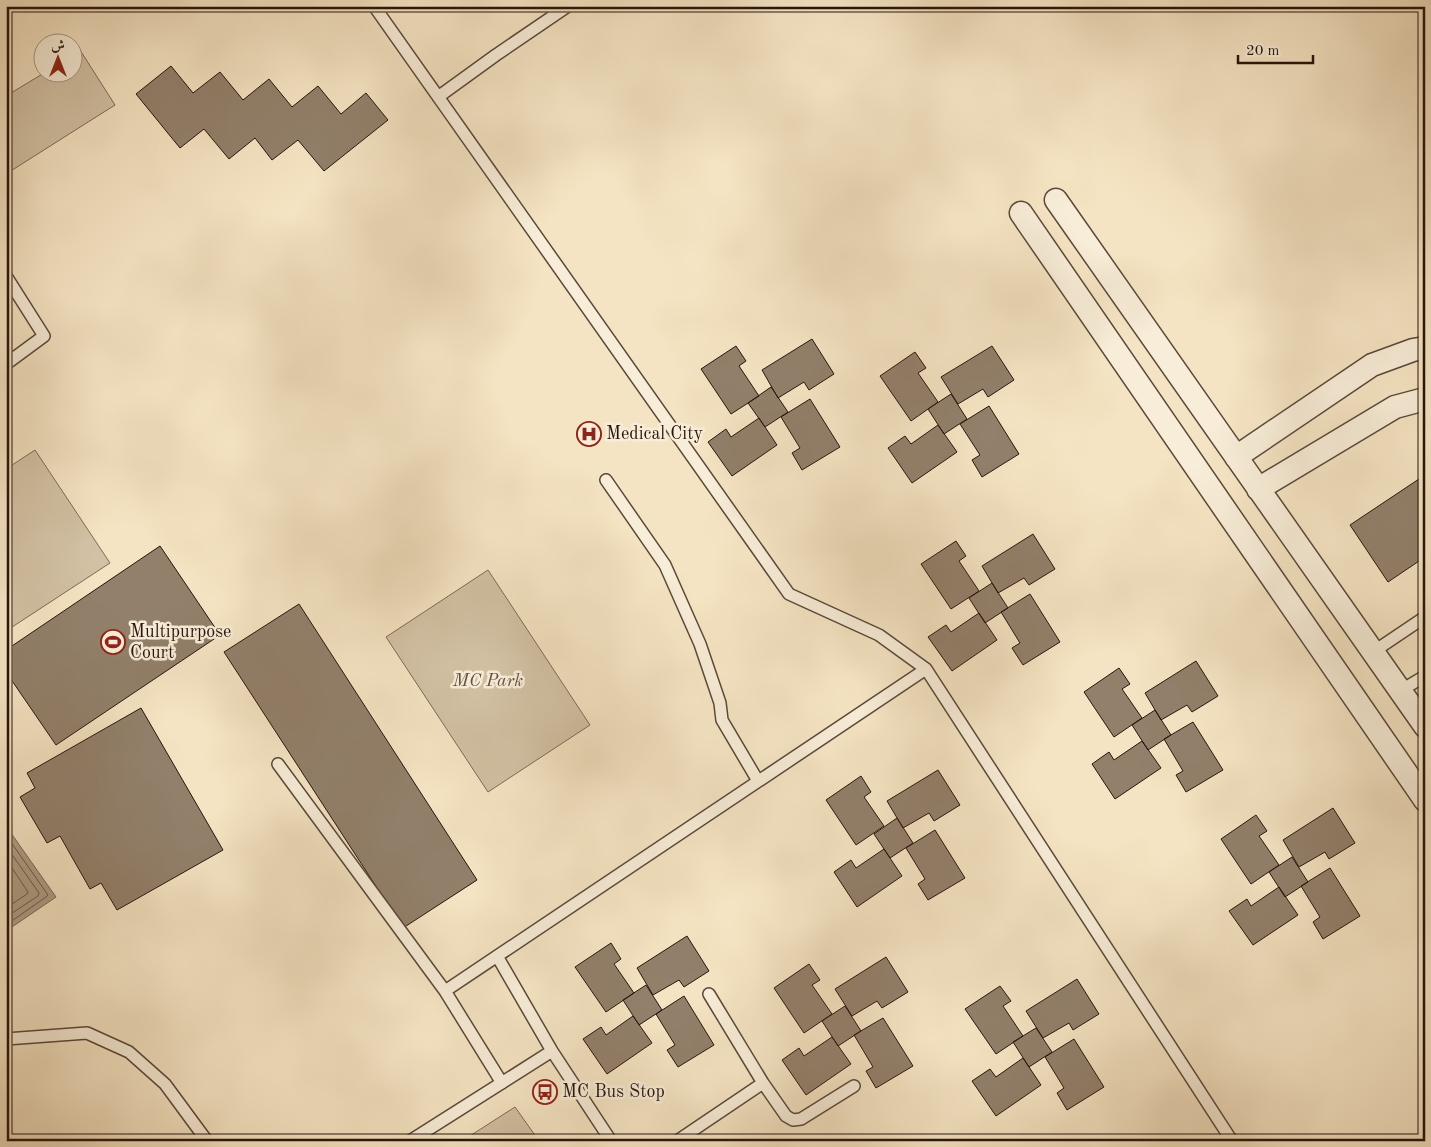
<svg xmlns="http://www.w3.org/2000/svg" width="1431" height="1147" font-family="'Old Standard TT',Amiri,serif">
<rect width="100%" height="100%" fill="#f5e4c3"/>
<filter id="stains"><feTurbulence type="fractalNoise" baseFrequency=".004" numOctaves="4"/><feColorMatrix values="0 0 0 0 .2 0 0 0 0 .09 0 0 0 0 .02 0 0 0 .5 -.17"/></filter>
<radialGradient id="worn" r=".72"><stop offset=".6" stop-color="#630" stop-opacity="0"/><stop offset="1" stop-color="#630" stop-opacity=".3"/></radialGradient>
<!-- green -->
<path fill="#d2c1a4" stroke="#7c6a58" d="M80,50l35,55 -109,69v-78l38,-23 28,-1 1,-18z
M35,450l75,113 -104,68v-162z
M488,570l102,155 -102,67 -102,-155z
M515,1107l24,34h-77z"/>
<!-- water -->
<path fill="#af9d85" stroke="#796655" d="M6,826l50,71 -50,34z"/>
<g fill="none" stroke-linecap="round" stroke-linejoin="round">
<!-- shore -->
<path stroke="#6b5848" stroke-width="1" d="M6,835l42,60 -2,2 -40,28
M6,846l33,47 -1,3 -32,21
M6,859l22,33 -1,2 -21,14"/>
</g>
<!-- building -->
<path fill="#92806b" stroke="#27140c" d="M171,66l22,27 27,-21 23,28 26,-21 23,28 26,-21 23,28 25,-21 22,27 -64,51 -26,-31 -26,20 -17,-22 -26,21 -25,-30 -24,19 -44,-54z
M812,339l22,35 -25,16 -5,-8 -26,16 -16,-28z
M736,346l10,15 -7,5 20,30 -28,18 -30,-45z
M992,346l22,34 -26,17 -5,-8 -25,15 -17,-27z
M915,352l11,16 -8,5 20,29 -27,19 -31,-45z
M771,387l17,25 -23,15 -17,-24z
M951,394l16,25 -23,15 -16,-25z
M810,399l30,48 -38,23 -10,-17 8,-5 -19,-31z
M989,406l30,48 -37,23 -10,-17 8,-5 -20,-31z
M759,418l18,27 -45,31 -24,-34 18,-13 5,8z
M938,425l19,27 -45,31 -24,-35 17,-12 6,8z
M1425,475v82l-37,25 -38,-57z
M1033,534l22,35 -26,16 -5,-7 -26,15 -16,-27z
M956,541l10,15 -7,5 20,30 -28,18 -30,-45z
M160,546l60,89 -164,110 -50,-73v-22z
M992,583l16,25 -23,15 -16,-25z
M1030,594l30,48 -37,23 -11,-17 8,-5 -19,-31z
M299,604l178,276 -74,48 -179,-276z
M979,613l18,27 -45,31 -24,-34 18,-12 5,7z
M1196,661l22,35 -26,16 -5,-7 -26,15 -16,-27z
M1119,668l11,16 -8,5 20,29 -28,19 -30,-45z
M141,708l82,142 -106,60 -16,-27 -11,6 -30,-53 -13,7 -27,-46 15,-9 -8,-15z
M1155,710l16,25 -23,15 -16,-25z
M1193,722l30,48 -37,22 -10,-17 7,-4 -19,-32z
M1142,741l19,27 -46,31 -23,-35 17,-12 5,8z
M938,770l22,35 -26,16 -5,-8 -26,15 -16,-27z
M861,776l10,16 -7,5 20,29 -28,19 -30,-45z
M1333,808l22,35 -26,16 -4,-7 -26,15 -16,-27z
M1256,815l11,16 -8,5 20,29 -28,19 -30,-45z
M897,818l16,25 -23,15 -16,-24z
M935,830l30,48 -37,22 -10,-16 7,-5 -19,-31z
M884,849l18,27 -45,31 -23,-35 17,-12 5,8z
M1292,857l16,25 -23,15 -16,-25z
M1330,868l30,48 -37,23 -10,-17 7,-5 -19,-31z
M1279,887l19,28 -45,30 -24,-34 18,-12 4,7z
M687,936l22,35 -25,16 -5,-7 -26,15 -16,-27z
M611,943l10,16 -7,5 20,29 -28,19 -31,-45z
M886,957l22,35 -26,16 -5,-7 -25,15 -17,-27z
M809,964l11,16 -8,5 20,29 -28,19 -30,-45z
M1077,979l22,35 -26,16 -4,-7 -26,15 -17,-27z
M646,985l16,25 -23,15 -16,-25z
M1000,986l11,15 -8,5 20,30 -27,18 -31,-45z
M684,996l30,49 -36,22 -11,-17 8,-5 -19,-31z
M845,1006l16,25 -23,15 -16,-25z
M633,1016l19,27 -45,31 -24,-35 18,-12 5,8z
M883,1018l30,48 -37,22 -10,-17 7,-4 -19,-32z
M1036,1028l16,24 -23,15 -16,-25z
M832,1037l19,27 -45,31 -24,-35 17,-12 5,8z
M1074,1039l30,48 -37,23 -10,-17 7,-5 -19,-31z
M1023,1058l18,27 -45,31 -24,-35 18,-12 6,8z"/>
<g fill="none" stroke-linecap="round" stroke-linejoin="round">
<defs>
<path id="service" d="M374,6l415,588 90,41 47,34 306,472
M438,97l58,-42 72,-49
M6,276l38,60 -38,28
M606,480l59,85 35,79 20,59 2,17 36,61
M1373,652l52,-35
M1400,691l25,-15
M278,764l167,227 57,92
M497,956l55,95 59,90
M445,991l481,-322
M709,994l54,89 23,33 7,4 8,-1 53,-33
M6,1039l81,-6 42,19 36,32 42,57
M410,1141l142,-90
M677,1141l86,-58"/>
<path id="minor" d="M1056,200l369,526
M1021,213l404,587
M1236,457l136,-92 41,-15 12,-2
M1258,489l137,-82 30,-8"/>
</defs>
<!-- service casing -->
<use href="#service" stroke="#5a483a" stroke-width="14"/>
<!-- minor casing -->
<use href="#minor" stroke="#5a483a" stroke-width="25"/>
<!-- service -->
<use href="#service" stroke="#f8edd8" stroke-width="11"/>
<!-- minor -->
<use href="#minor" stroke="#f8edd8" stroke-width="22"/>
</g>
<!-- icons -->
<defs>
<symbol id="hospital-ring" viewBox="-11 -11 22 22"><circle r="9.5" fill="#f8edd8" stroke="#8f2418" stroke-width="1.5"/><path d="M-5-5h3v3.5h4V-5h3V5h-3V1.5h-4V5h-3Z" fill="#8f2418"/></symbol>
<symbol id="stadium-ring" viewBox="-11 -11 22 22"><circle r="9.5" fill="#f8edd8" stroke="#8f2418" stroke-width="1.5"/><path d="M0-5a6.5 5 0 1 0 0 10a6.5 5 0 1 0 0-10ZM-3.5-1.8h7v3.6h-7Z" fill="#8f2418"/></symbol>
<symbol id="bus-ring" viewBox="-11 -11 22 22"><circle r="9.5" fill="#f8edd8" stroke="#8f2418" stroke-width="1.5"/><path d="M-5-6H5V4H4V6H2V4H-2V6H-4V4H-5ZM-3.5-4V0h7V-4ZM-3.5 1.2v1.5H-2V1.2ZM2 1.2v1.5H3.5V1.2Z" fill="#8f2418"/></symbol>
</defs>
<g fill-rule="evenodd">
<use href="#hospital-ring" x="575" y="420" width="28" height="28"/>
<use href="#stadium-ring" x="99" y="628" width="28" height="28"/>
<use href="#bus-ring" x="531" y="1078" width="28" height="28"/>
</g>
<g text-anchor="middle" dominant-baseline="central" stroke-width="5" stroke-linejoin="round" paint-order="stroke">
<!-- poi labels -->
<g font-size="18" fill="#27140c" stroke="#f8edd8" text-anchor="start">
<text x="606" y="434">Medical City</text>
<text x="130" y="632">Multipurpose<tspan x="130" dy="21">Court</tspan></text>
<text x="562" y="1092">MC Bus Stop</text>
</g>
<!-- park labels -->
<g font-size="18" font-style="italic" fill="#635141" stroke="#f8edd8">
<text x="488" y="681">MC Park</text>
</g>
</g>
<!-- margin -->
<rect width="1431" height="1147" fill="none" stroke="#f5e4c3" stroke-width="25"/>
<rect x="8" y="8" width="1416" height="1132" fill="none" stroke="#27140c" stroke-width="2.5"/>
<rect x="12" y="12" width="1406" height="1122" fill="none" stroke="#27140c"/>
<!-- north arrow -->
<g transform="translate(58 58)"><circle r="24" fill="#f8edd8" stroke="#a49686"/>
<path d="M0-4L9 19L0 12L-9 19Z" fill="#8f2418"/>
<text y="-8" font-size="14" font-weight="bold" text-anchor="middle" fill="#27140c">ش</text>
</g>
<!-- scale -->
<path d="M1238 55v8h75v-8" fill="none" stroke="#27140c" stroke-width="2.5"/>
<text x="1246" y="55" font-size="15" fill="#27140c" stroke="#f8edd8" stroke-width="4" paint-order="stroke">20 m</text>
<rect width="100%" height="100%" filter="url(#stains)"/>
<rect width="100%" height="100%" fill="url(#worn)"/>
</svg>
